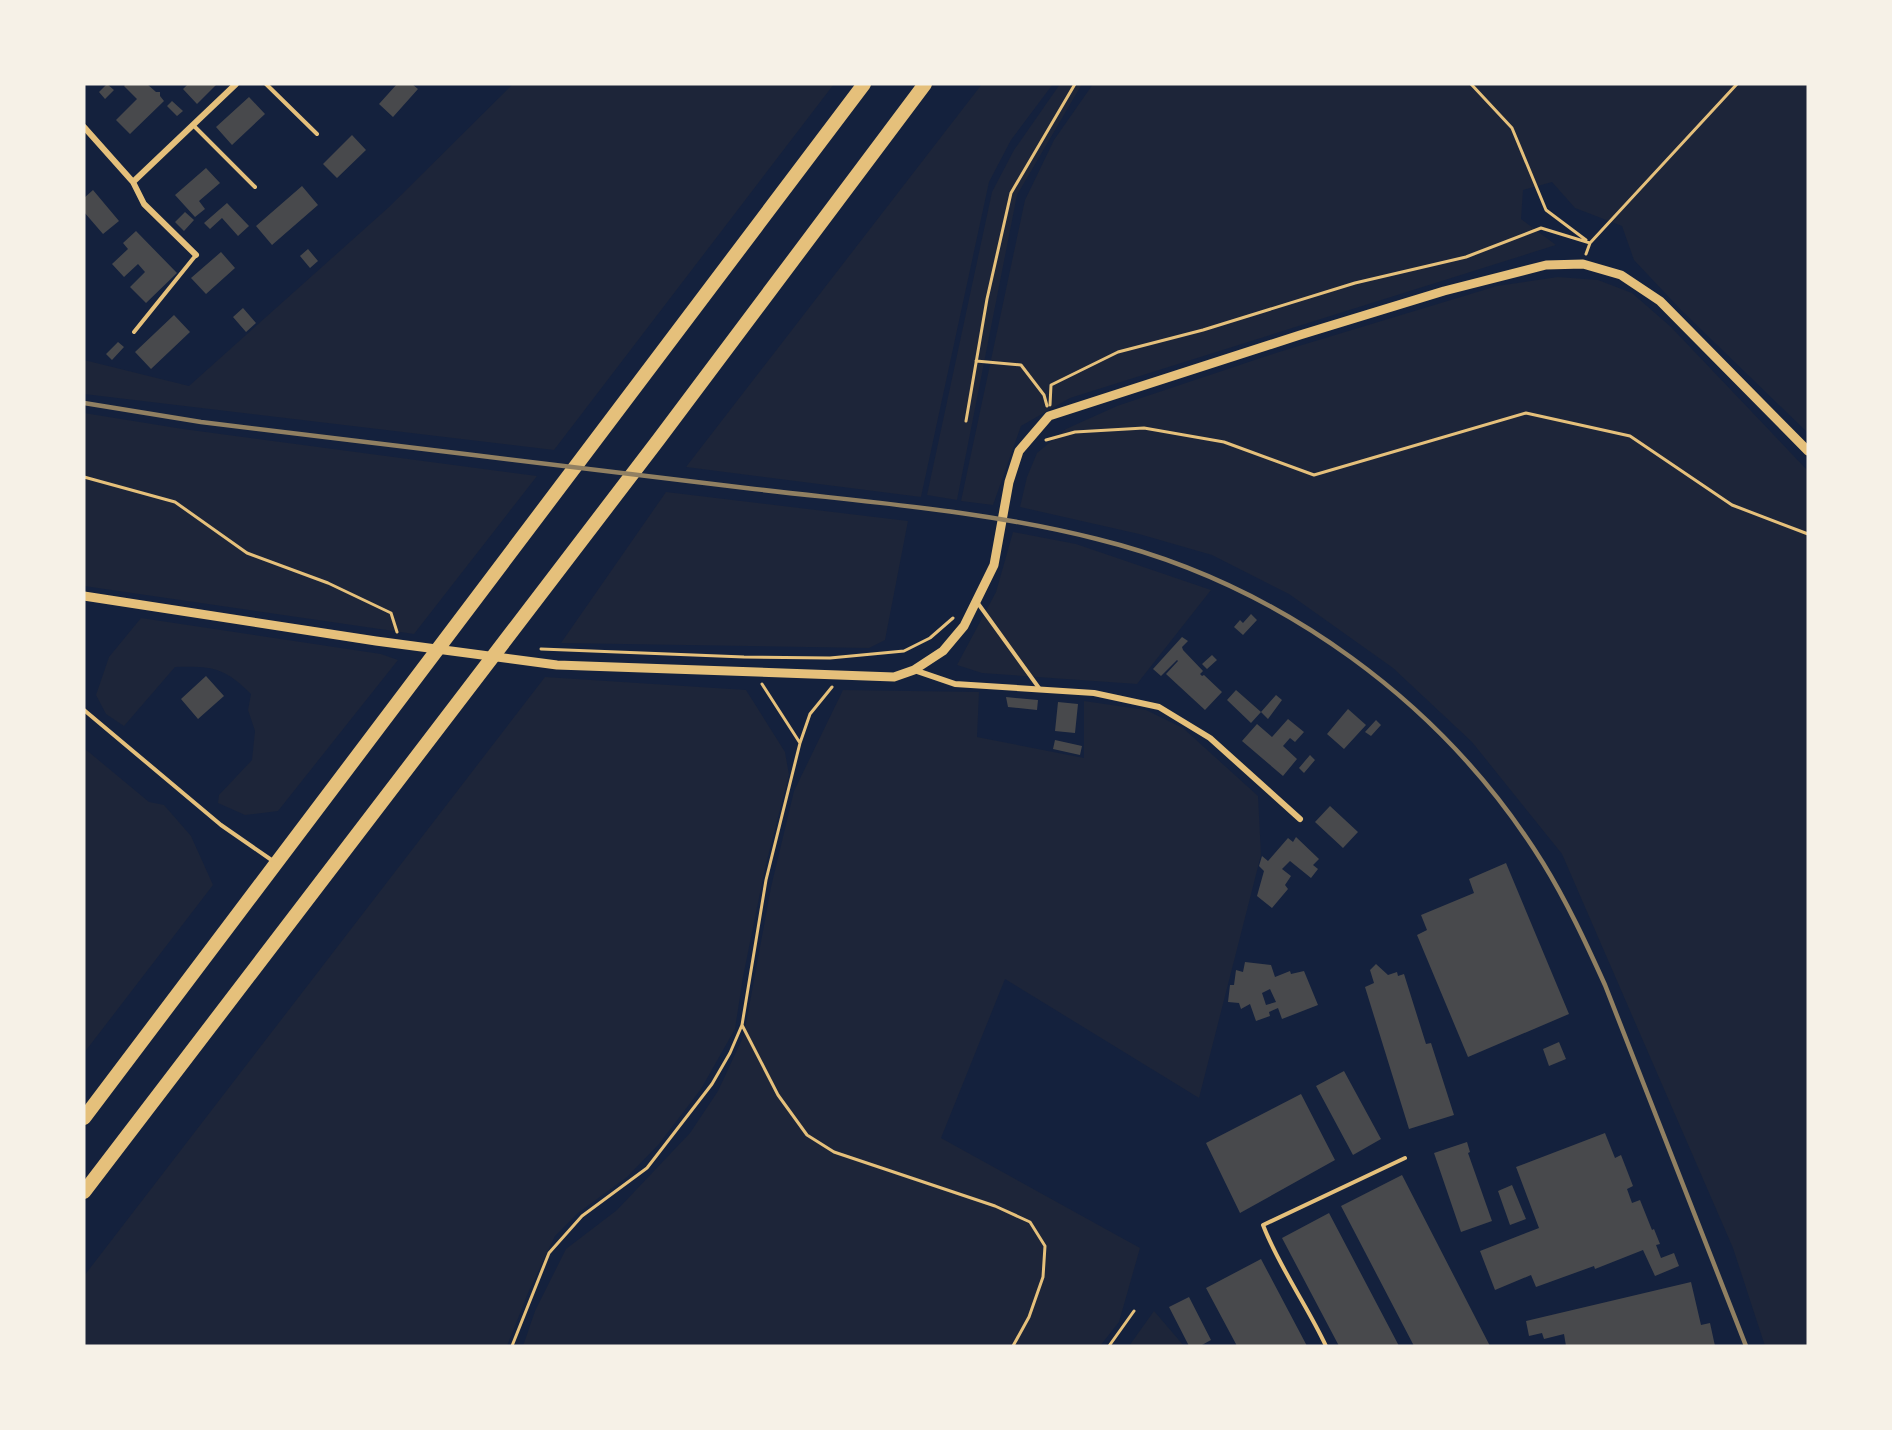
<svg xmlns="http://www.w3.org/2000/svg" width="1892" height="1430" font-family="'Playfair Display',serif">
<rect width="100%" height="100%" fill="#14213d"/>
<!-- green -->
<path fill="#1d2539" d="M513,84h321l-280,366 -470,-56v-34l105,26 200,-179z
M982,84h71l-42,56 -22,42 -68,315 -235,-30z
M1060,84h22l-65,111 -60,305 -30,-5 65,-303 22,-42z
M1093,84h715v349l-127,-123 -47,-50 -12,-34 -47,-18 -23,-26 -29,8 -2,29 35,26 -486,153 -49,28 -28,79 -32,-4 64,-301 29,-60z
M1558,277l40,3 34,13 39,34 137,144v875h-43l-32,-98 -171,-394 -90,-112 -79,-74 -104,-74 -77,-39 -73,-21 -119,-27 7,-30 10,-24 29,-24 51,-23 162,-54 218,-66z
M84,413l99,16 354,47 -123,158 -330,-48z
M666,492l242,29 -23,119 -16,8 -308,-5z
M1013,532l63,12 135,46 -74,94 -155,-11 -25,-8 39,-73z
M141,618l240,36 17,6 -120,151 -33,4 -27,-12 1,-8 33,-35 3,-29 -7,-21 3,-16c-27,-27 -39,-28 -76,-27l-51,59 -18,-12 -10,-19 13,-38z
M545,677l201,13 39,62 4,23 -24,93 -22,109 -8,52 -34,60 -42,55 -32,33 -49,36 -23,23 -27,57 -21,53h-423v-70z
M843,690l136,2 -2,45 107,21v-57l62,9 37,18 75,68 3,59 -62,243 -194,-119 -64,159 199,110 -21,74 -19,24h-577l12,-35 31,-62 51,-39 73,-77 28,-42 26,-56 27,-148 23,-96z
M84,748l65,54 15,3 27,31 22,49 -129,168z
M1154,1311l30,35h-55z"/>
<!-- building -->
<path fill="#48494c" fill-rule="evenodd" d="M107,84l7,6 -9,9 -6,-7z
M126,84h21l9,8h4v4l4,5 -34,33 -14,-14 21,-21 -13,-13z
M188,84h29l-20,20 -14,-15z
M397,84h15l6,5 -25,28 -14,-13z
M249,97l16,17 -33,31 -16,-18z
M172,101l11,10 -6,5 -10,-10z
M352,135l14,15 -29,28 -14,-14z
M206,168l14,15 -21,18 6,8 -10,8 -20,-22z
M302,186l16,19 -46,40 -16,-19z
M93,190l26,31 -16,13 -19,-22v-14z
M227,203l22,23 -11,10 -16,-18 -12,11 -6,-6z
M185,212l9,8 -10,11 -9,-9z
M136,231l41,42 -31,30 -16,-16 15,-15 -7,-8 -14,13 -12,-13 16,-15 -5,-6z
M308,249l10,12 -8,7 -10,-12z
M221,252l14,16 -29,26 -15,-16z
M243,308l13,15 -10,9 -13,-15z
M174,315l16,17 -39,37 -16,-17z
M118,342l6,5 -12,13 -6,-6z
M1251,614l6,6 -14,15 -9,-8 6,-7 3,3z
M1182,637l6,4 -6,6 1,3 20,21 -3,3 2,2 2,-1 18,17 -17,18 -39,-36 12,-13 -1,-1 -16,16 -8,-7z
M1212,655l5,5 -10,9 -5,-5z
M206,676l18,20 -26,23 -17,-20z
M1236,690l25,22 -10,11 -24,-23z
M1276,695l6,5 -14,19 -7,-7z
M1006,697l32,3 -1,10 -29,-3z
M1058,702l20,2 -3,29 -20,-2z
M1348,709l18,16 -22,24 -17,-15z
M1288,719l16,13 -9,10 -5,-4 -7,8 14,13 -14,17 -41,-35 15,-17 15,13z
M1376,720l5,5 -10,11 -6,-4z
M1055,740l27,6 -2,9 -27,-6z
M1310,755l5,5 -11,13 -5,-5z
M1330,806l28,26 -15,16 -28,-26z
M1296,837l23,22 -6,6 5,4 -7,9 -21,-17 -8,8 9,7 -6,9 3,4 -16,19 -15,-12 7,-25 -5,-5 3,-10 6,5 20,-23 5,4z
M1506,863l63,151 -101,43 -51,-122 10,-5 -6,-15 53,-22 -5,-14z
M1245,962l26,3 4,12 15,-6 1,3 13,-3 14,34 -36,14 -4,-11 -9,4 1,4 -14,5 -6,-17 -9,5 -2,-6 -11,-1 2,-17h4l2,-15 7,2zM1270,989l6,13 -10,3 -4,-12z
M1376,964l12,11 9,-3 1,4 6,-2 22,70 5,-1 23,72 -45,14 -44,-142 9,-4 -4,-13z
M1559,1042l7,17 -17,7 -6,-17z
M1344,1071l37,68 -28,16 -37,-69z
M1301,1094l34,66 -95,53 -34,-70z
M1605,1133l10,25 6,-3 12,31 -6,3 5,14 8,-3 12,30 2,-1 6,15 -4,1 5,13 13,-5 5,13 -24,10 -12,-26 -48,19 -1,-3 -58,21 -5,-12 -36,15 -15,-39 59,-23 -23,-61z
M1467,1142l3,10 -2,1 24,68 -31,11 -27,-79z
M1402,1175l88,171h-76l-73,-140z
M1512,1185l14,34 -16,6 -12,-34z
M1329,1213l70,133h-60l-57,-108z
M1261,1259l46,87h-70l-31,-58z
M1691,1282l10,43 9,-2 5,23h-149l-2,-12 -20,5 -2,-6 -13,3 -3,-15z
M1189,1297l22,43 -11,6h-11l-20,-39z"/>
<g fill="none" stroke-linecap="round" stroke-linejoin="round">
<!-- path -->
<path stroke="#e5c07b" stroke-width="3" d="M1471,84l41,44 34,82 40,30
M1586,254l4,-11 147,-159
M976,361l45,4 23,30 3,11
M1050,405l1,-20 67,-33 85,-22 152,-47 111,-26 75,-29 49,15
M966,421l21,-122 24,-106 64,-109
M1046,440l29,-8 69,-4 80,14 90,33 212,-62 104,23 102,69 76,29
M84,477l91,25 72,51 81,30 63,30 6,19
M541,649l203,8 86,1 74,-7 26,-13 23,-20
M762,684l38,59
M742,1025l36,70 29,40 27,17 161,54 35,16 15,24 -2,31 -14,40 -16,29
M512,1346l37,-93 33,-37 65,-48 65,-84 18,-31 12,-28 24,-145 34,-137 10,-29 22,-27
M1109,1346l25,-35"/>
<!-- service -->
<path stroke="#e5c07b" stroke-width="4" d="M266,84l51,50
M194,126l61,61
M134,332l62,-77
M977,602l62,86
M84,710l137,115 52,36
M1326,1346c-19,-41 -47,-79 -63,-121l142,-67"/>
<!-- minor -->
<path stroke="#e5c07b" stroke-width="6" d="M84,127l49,55 103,-98
M133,182l11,22 52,51
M914,670l41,14 139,9 65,14 51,31 90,81"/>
<!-- tertiary -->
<path stroke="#e5c07b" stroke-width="9" d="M84,596l292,45 181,24 337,12 20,-7 29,-19 21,-25 30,-61 15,-83 10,-31 30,-35 251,-81 144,-44 102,-26 37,-1 38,11 39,26 148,150"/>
<!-- motorway -->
<path stroke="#e5c07b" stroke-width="14" d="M84,1118l780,-1034
M84,1192l575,-753 266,-355"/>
<!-- rail -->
<path stroke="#918062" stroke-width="4.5" d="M84,403l117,19c182,22 363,44 545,66 117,14 237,22 351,51 183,45 346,163 446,324 24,39 43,80 62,122l141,361"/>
</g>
<!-- border -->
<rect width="1892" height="1430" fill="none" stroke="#f6f1e7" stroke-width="171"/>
</svg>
